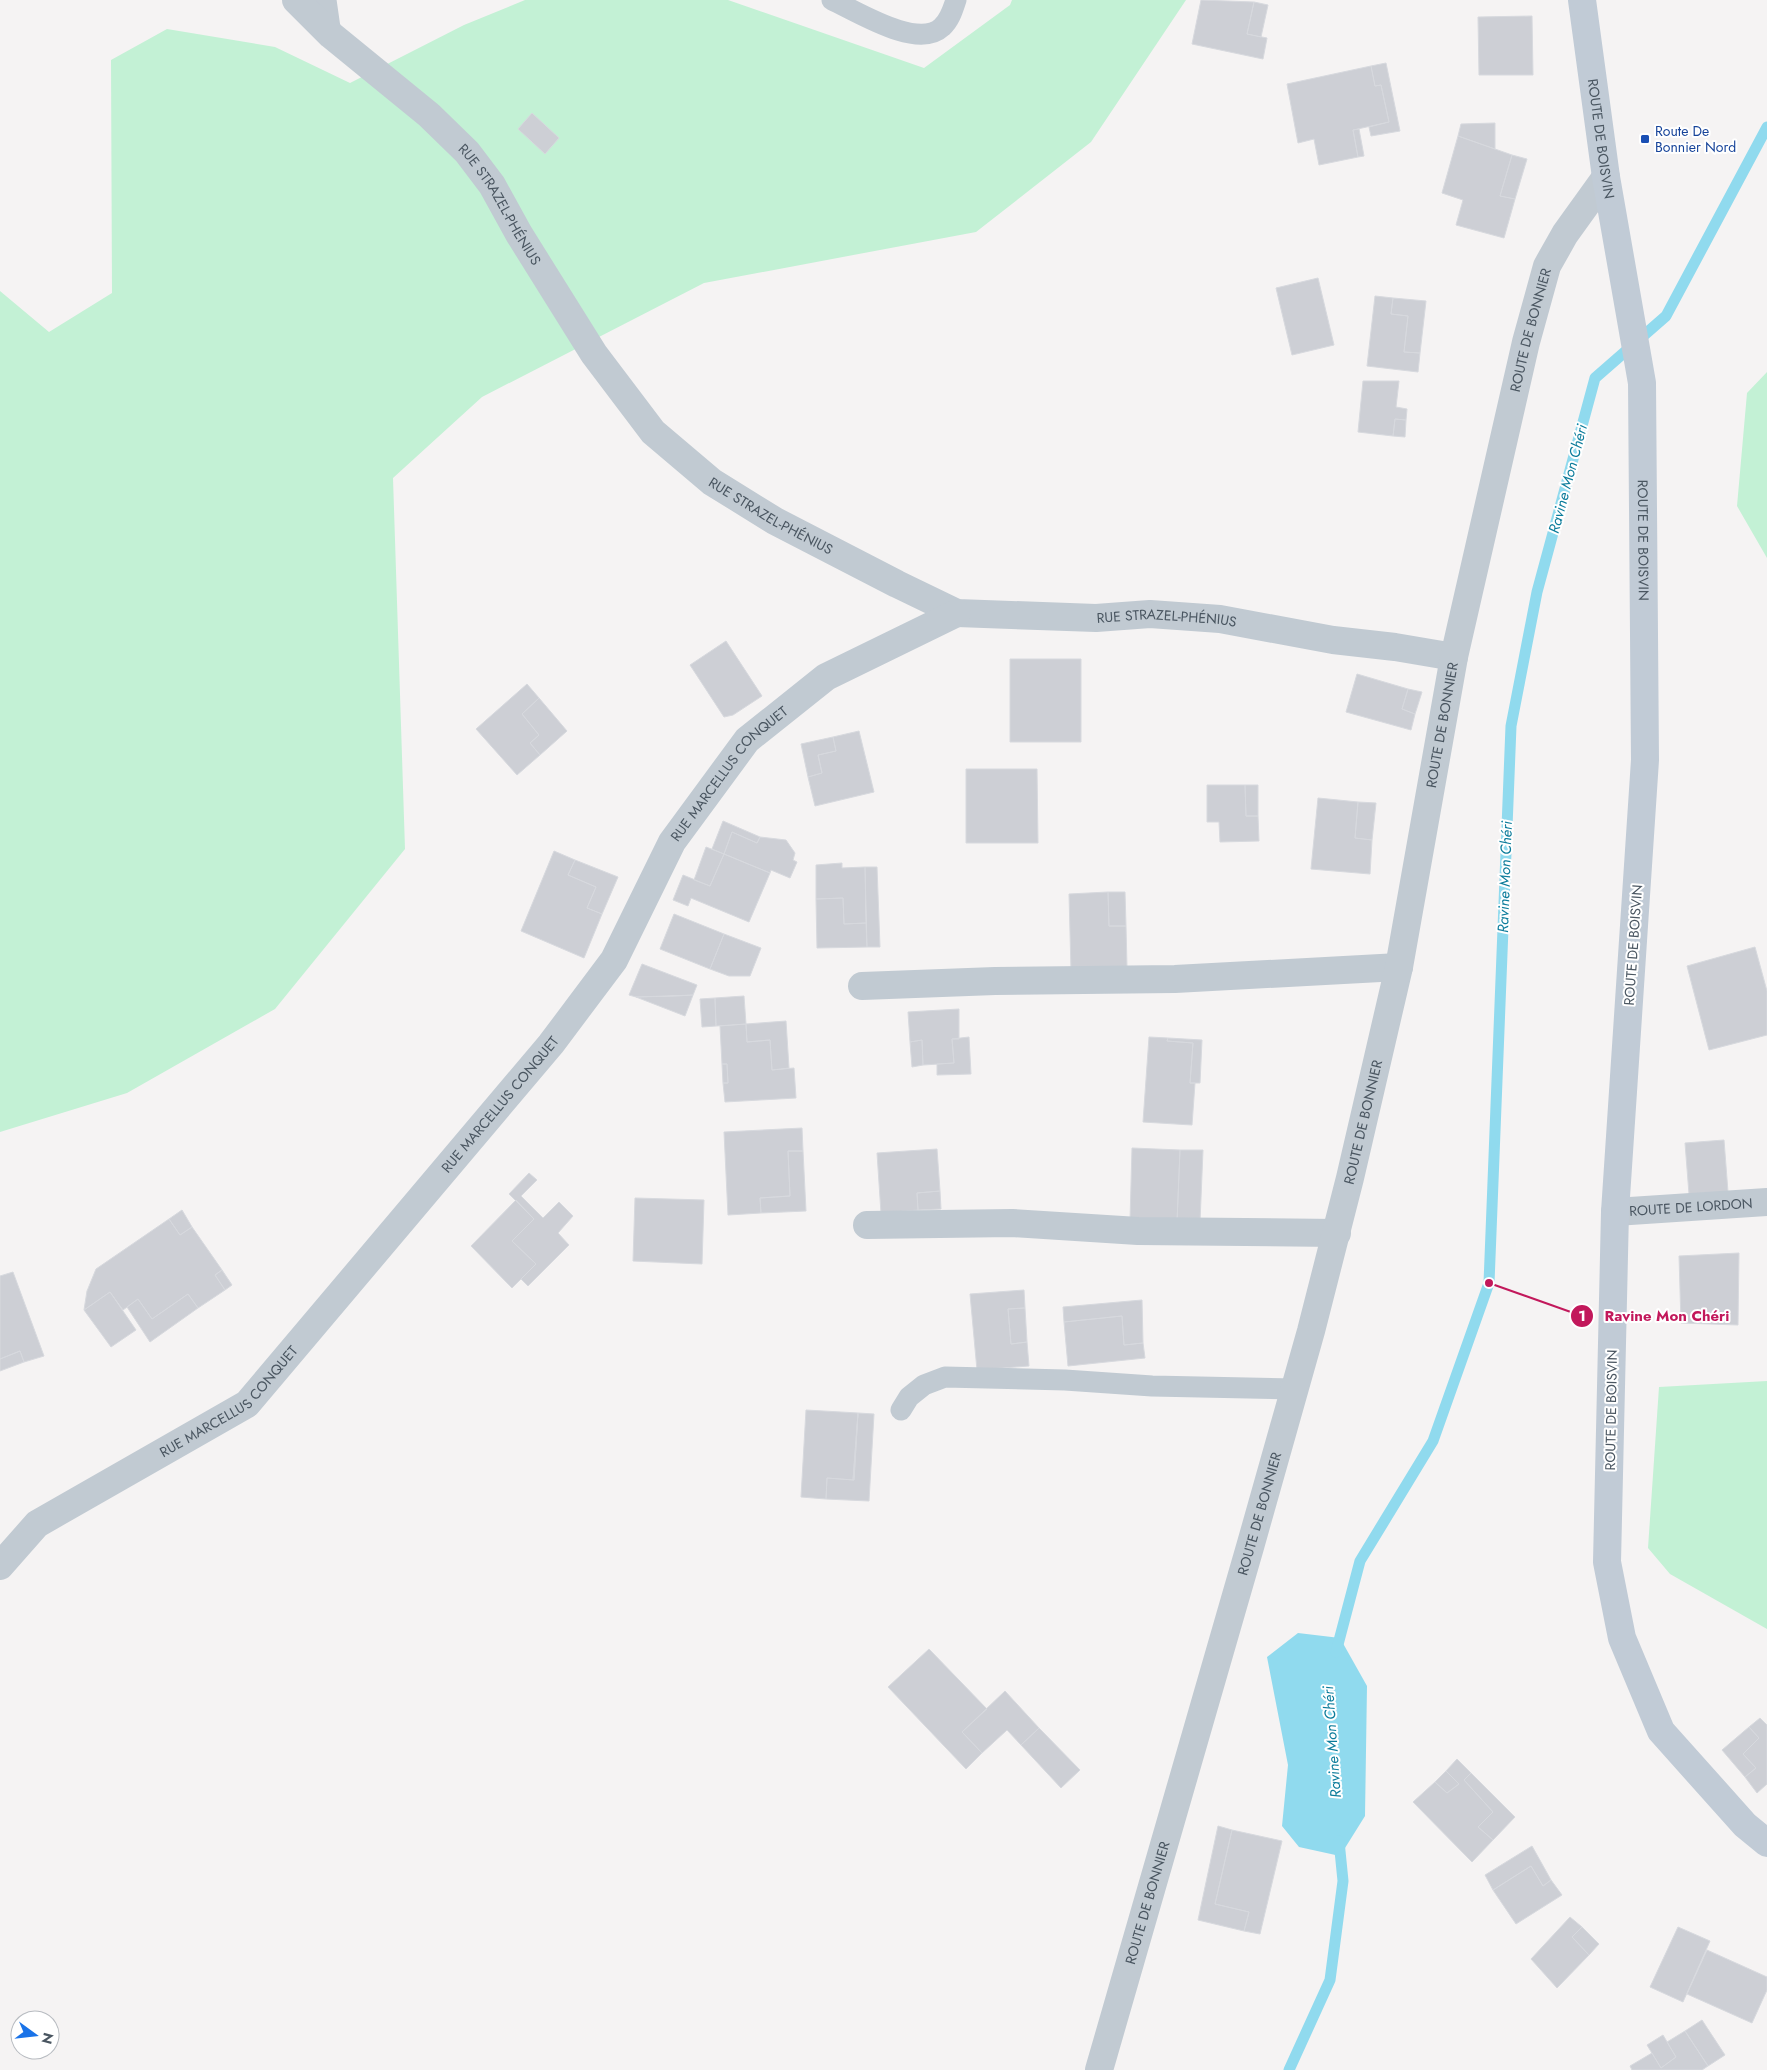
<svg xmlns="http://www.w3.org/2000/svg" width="1767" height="2070" font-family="Jost,sans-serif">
<rect width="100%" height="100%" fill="#f5f3f3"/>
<!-- green -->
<path fill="#c3f1d5" d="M525,0h203l196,68 86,-63 2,-5h174l-95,142 -115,90 -272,51 -222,114 -89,81 12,371 -130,160 -148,84 -127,39v-841l49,41 63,-39 -1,-233 56,-31 108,18 75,36 114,-58z
M1767,372v186l-30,-52 10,-113z
M1767,1381v248l-97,-55 -22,-26 11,-161z"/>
<!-- water -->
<path fill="#90daee" d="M1298,1633l42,5 27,48 -2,130 -25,40 -41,-9 -17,-21 6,-61 -21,-108z"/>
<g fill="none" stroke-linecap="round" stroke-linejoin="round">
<!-- stream -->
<path stroke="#90daee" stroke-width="11" d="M1336,1652l24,-91 73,-120 56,-158 22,-557 26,-134 58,-214 71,-62 101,-189
M1289,2070l41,-90 13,-99 -4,-40"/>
</g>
<!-- building -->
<path fill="#cdcfd5" stroke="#d7d9de" d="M1201,0l53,2 -7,32 20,4 -4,21 -71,-15z
M1254,2l14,3 -7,32 -14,-3z
M1532,16l1,59h-54l-1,-58z
M1386,63l14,68 -29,5 -2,-9 20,-5 -8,-37 -6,1 -4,-20z
M1371,66l4,20 6,-1 8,37 -36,8 5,27 -39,8 -5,-26 -16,4 -11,-59z
M532,113l27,25 -14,16 -27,-25z
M1495,123v26l-37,-13 3,-12z
M1359,129l5,27 -6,1 -5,-27z
M1458,136l54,19 -12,41 15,3 -11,39 -48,-13 7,-25 -21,-7z
M1512,155l15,4 -12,40 -15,-3z
M1318,278l16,67 -42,10 -16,-67z
M1375,296l18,2 -2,16 17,2 -4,36 16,1 -2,19 -51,-6z
M1393,298l33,3 -6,52 -16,-1 4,-36 -17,-2z
M1363,381h36l-3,26 11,2 -1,11 -11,-1 -2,17 -35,-4z
M1395,419l11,1 -1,17 -12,-1z
M726,641l36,55 -29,19 -9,2 -34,-52z
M1010,659h71v83h-71z
M1357,674l51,15 -6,20 13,5 -4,16 -65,-18z
M527,684l12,14 -17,16 17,21 -9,8 10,12 -23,20 -41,-46z
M1408,689l14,3 -7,22 -13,-5z
M539,698l28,33 -27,24 -10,-12 9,-8 -17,-21z
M859,731l15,61 -59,14 -7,-29 14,-4 -4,-18 18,-4 -3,-14z
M833,737l3,14 -18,4 4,18 -14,4 -7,-33z
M966,769h71l1,74h-72z
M1207,785h38l1,31h12l1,25 -39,1 -1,-20h-12z
M1245,785h13v31h-12z
M1318,798l40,4 -3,36 17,2 -2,34 -59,-5z
M1358,802l18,1 -4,37 -17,-2z
M723,821l37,16 -3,6 -25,-11 -8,22 -12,-5z
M732,832l25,11 3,-6 26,3 9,13 -2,7 4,2 -7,16 -19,-8 -1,3 -46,-19z
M706,847l18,7 -14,32 -16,-6z
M554,851l21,9 -7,15 28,12 -9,21 15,6 -18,44 -63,-27z
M724,854l46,19 -21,49 -58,-24 -3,8 -15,-6 10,-25 27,11z
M575,860l43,17 -16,37 -15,-6 9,-21 -28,-12z
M842,863v5l23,-1 1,56 -22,1 -1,-26 -27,1v-34z
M865,867h12l3,80h-13z
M1108,892l1,34h17l1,42 -56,2 -2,-76z
M1108,892h17l1,34h-17z
M843,898l1,26 22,-1 1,24 -50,1 -1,-49z
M674,914l50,20 -14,35 -50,-20z
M724,934l37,14 -11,28h-21l-19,-7z
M1755,947l12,44v44l-58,15 -22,-84z
M642,964l55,21 -4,10 -57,2 -7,-2z
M693,995l-8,21 -49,-19 41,-1z
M744,996l2,28 -30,2 -1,-28z
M715,998l1,28 -14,1 -2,-28z
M959,1009v30h-7l2,24 -31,2 -1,-25 -12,2 -2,-30z
M786,1021l3,47 -17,2 -2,-30 -23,2 -1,-18z
M746,1024l1,18 23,-2 2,30 22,-2 2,30 -71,4 -2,-19h5l-1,-19h-5l-2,-38z
M969,1037l2,37 -34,1v-11l17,-1 -2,-24z
M1149,1037l19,1 -1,3 26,2 -3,40h5l-3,42 -49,-3z
M1168,1038l34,2 -2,43h-10l3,-40 -26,-2z
M922,1040l1,25 -11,2 -2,-25z
M722,1064h5l1,19h-5z
M802,1128l1,23h-15l2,45 -30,2 1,15 -33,2 -4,-83z
M1724,1140l4,52 -39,2 -4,-51z
M1132,1148l48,2 -3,72 -47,-1z
M937,1149l3,42 -23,2 1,17 -37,3 -4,-60z
M1180,1150h23l-3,72h-23z
M788,1151h15l3,60 -45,2 -1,-15 30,-2z
M529,1173l8,7 -16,16 22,22 16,-16 14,14 -15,17 11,12 -41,41 -7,-7 15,-15 -24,-23 22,-22 -25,-25z
M940,1191l1,18 -23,1 -1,-17z
M635,1198l69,2 -2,64 -69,-3z
M516,1200l18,19 -22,22 24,23 -24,24 -41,-42z
M182,1210l10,17 -12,8 -11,-16z
M169,1219l11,16 12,-8 30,43 -7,5 10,15 -27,18 -10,-14 -36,25 -14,-20 -15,11 -13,-18 -26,18 3,-19 9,-22z
M1739,1253l-1,72 -57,-2 -2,-67z
M222,1270l10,15 -7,5 -10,-15z
M13,1272l31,84 -20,6 -4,-11 -20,8v-83z
M1024,1290l1,18 -17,1 3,35 16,-2 2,24 -52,4 -7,-76z
M110,1292l26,38 -25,17 -27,-37z
M188,1294l10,14 -48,34 -23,-35 11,-8 14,20z
M1142,1300l1,43 -19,2 -2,-29 -58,6 -1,-15z
M1025,1308l2,34 -16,2 -3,-35z
M1122,1316l2,29 19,-2 2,15 -77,8 -4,-44z
M20,1351l4,11 -24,9v-12z
M806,1410l52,3 -5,67 -26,-2 -1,21 -25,-2z
M858,1413l-4,67h-1z
M858,1413l16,1 -5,87 -43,-2 1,-21 27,2z
M929,1649l58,60 -25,23 20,21 -16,16 -78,-82z
M1005,1691l34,37 -18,17 -14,-15 -25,23 -20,-21z
M1760,1718l7,7v59l-10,9 -12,-16 11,-9 -13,-14 16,-16 -10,-11z
M1749,1727l10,11 -16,16 13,14 -11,9 -23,-27z
M1039,1728l41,42 -19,18 -40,-43z
M1457,1759l14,14 -7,7 29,32 -15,15 15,13 -21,22 -59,-60 22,-20 12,11 12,-9 -13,-13z
M1446,1771l13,13 -12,9 -12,-11z
M1471,1773l44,44 -22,23 -15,-13 15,-15 -29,-32z
M1218,1826l14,4 -17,74 34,8 -5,19 -46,-11z
M1232,1830l50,11 -22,93 -16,-3 5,-19 -34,-8z
M1532,1846l19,34 -8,6 -12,-20 -38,24 -8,-15z
M1531,1866l12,20 8,-6 11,15 -46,29 -23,-34z
M1570,1917l12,10 -10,10 17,18 -32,33 -26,-29z
M1582,1927l17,17 -10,11 -17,-18z
M1678,1927l32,14 -27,61 -33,-15z
M1707,1950l60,27v13l-15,33 -65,-29z
M1702,2020l23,35 -17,11 -23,-35z
M1685,2031l23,35 -6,4h-70l-2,-4 22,-13 9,15 15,-11 -9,-15z
M1663,2035l13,22 -15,11 -14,-23z"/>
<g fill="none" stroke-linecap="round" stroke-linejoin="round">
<!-- service -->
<path stroke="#c1cad2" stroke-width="21" d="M326,0l5,35
M832,0c26,12 86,50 110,27 8,-7 11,-18 14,-27
M901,1410l8,-13 15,-12 21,-8 120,3 87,6 143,3"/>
<!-- minor -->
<g stroke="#c1cad2" stroke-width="28">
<path id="s1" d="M296,0l35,35 98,80 38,37 25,33 27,49 75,120 59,78 59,50 63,39 122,63 60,29 139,5 54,-4 70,5 113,21 62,7 59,10"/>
<path d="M862,986l133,-5 180,-2 224,-12"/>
<path id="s2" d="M1615,1212l152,-10"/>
<path d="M867,1225l145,-2 126,8 199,2"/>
<path id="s3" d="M0,1566l37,-42 210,-120 304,-360 63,-84 58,-118 75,-102 79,-63 131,-64"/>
<path id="s4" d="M1099,2070l151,-523 61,-216 39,-153 49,-211 55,-310 72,-315 21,-76 18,-32 41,-57"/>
</g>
<!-- secondary -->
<path stroke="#c1cbd6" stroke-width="28" id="s5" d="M1582,0l24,177 36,206 3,377 -30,452 -8,350 15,76 39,93 84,94 22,18"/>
</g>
<!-- markers -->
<rect fill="#1a4fb4" stroke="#fff" stroke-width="2" x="1640" y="134" width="10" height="10" rx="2.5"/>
<g text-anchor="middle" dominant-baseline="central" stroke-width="4" stroke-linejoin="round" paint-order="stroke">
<!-- transit labels -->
<g font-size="14" fill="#164399" stroke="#fff" text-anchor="start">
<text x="1655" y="131">Route De<tspan x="1655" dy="16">Bonnier Nord</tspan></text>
</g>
<!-- street labels -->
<g font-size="14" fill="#4a5661" stroke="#fff">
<text stroke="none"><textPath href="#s5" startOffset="140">ROUTE DE BOISVIN</textPath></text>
<text stroke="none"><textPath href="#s1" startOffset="291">RUE STRAZEL-PHÉNIUS</textPath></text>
<text stroke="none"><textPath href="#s4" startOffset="1794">ROUTE DE BONNIER</textPath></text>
<text stroke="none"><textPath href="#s1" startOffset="711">RUE STRAZEL-PHÉNIUS</textPath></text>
<text stroke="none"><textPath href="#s5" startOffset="545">ROUTE DE BOISVIN</textPath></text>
<text stroke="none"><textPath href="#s1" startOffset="1131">RUE STRAZEL-PHÉNIUS</textPath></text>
<text stroke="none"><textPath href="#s4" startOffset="1389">ROUTE DE BONNIER</textPath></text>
<text stroke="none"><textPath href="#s3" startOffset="1095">RUE MARCELLUS CONQUET</textPath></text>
<text transform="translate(1633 945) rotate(-86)">ROUTE DE BOISVIN</text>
<text stroke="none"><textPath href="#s3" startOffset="690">RUE MARCELLUS CONQUET</textPath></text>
<text stroke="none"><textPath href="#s4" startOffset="984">ROUTE DE BONNIER</textPath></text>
<text stroke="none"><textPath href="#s2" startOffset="76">ROUTE DE LORDON</textPath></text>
<text stroke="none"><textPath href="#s3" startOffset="285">RUE MARCELLUS CONQUET</textPath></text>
<text transform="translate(1611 1410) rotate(-89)">ROUTE DE BOISVIN</text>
<text stroke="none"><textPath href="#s4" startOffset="579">ROUTE DE BONNIER</textPath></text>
<text stroke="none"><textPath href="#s4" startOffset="174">ROUTE DE BONNIER</textPath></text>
</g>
<!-- water labels -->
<g font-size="15" font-style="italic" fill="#0c7c9b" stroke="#fff">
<text transform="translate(1568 479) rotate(-75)">Ravine Mon Chéri</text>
<text transform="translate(1505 877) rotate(-88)">Ravine Mon Chéri</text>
<text transform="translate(1332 1742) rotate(-94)">Ravine Mon Chéri</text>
</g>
</g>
<!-- callouts -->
<path fill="none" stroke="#c2185b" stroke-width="2" d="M1489 1283L1582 1316"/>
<g fill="#c2185b" stroke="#fff" stroke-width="2">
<circle cx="1489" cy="1283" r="5"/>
<circle cx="1582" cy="1316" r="12"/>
</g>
<g font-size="15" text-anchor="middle" font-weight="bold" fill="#fff">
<text x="1582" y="1321">1</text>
</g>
<g font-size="15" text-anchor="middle" font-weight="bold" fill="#c2185b" stroke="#fff" stroke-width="4" stroke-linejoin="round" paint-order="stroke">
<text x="1667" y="1321">Ravine Mon Chéri</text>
</g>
<!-- north arrow -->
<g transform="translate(35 2035) rotate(105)"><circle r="24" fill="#ffffff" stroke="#b7bbc0"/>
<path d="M0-4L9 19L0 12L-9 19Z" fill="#1a73e8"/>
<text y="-8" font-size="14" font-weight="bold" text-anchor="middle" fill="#4a5661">N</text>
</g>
</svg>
